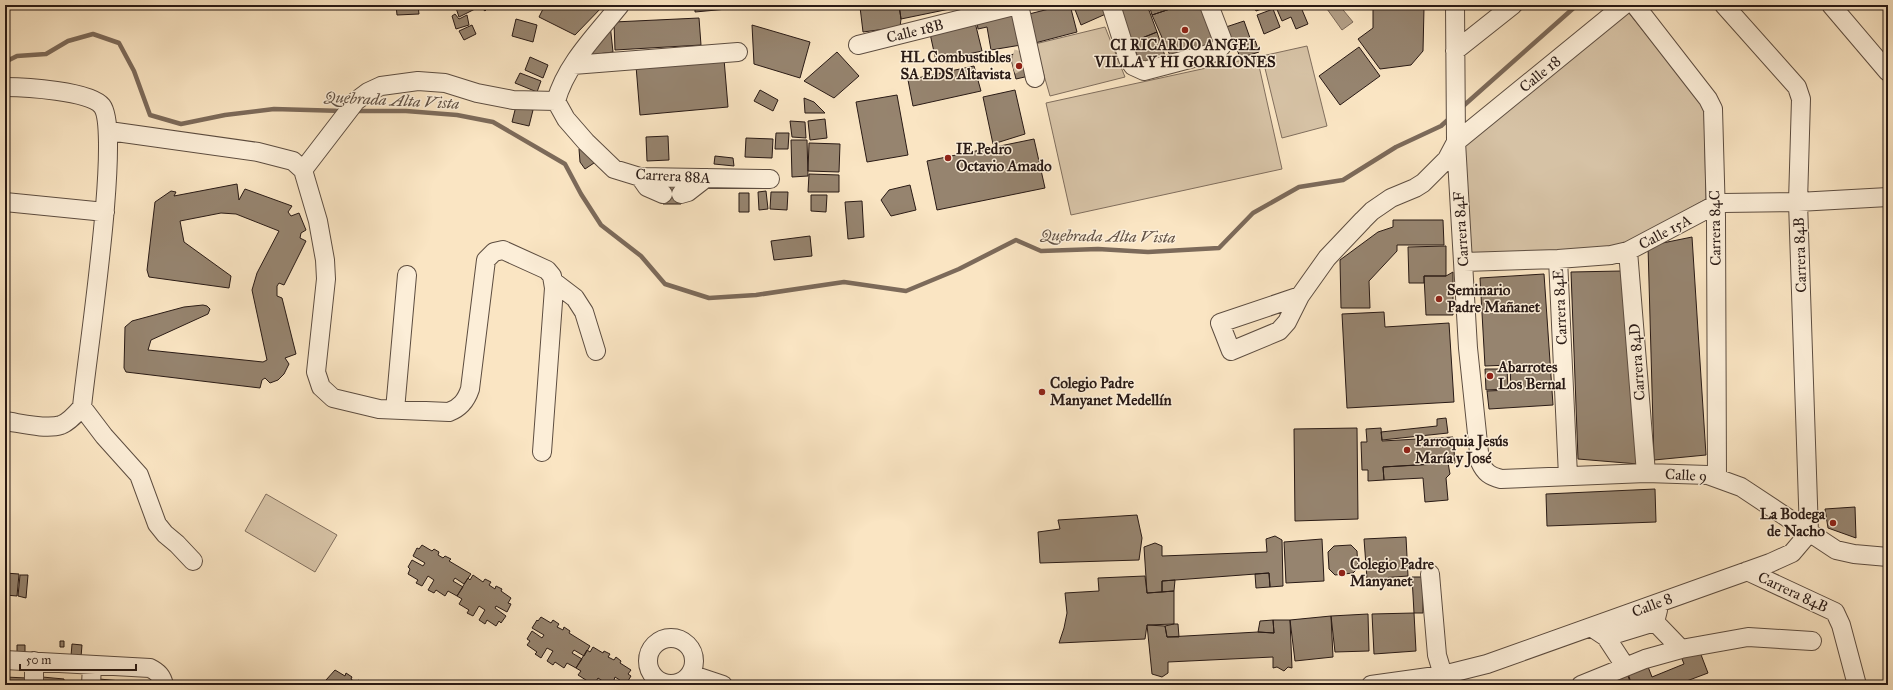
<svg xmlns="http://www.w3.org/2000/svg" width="1893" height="690" font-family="'IM FELL Great Primer',serif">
<rect width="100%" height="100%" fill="#fae5c3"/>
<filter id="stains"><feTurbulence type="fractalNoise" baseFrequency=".005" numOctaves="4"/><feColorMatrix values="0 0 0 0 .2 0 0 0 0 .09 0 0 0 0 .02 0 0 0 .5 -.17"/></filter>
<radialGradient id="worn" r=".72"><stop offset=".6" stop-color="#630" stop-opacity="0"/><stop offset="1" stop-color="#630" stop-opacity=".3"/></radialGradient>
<!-- green -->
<path fill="#d6c2a5" stroke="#806e5d" d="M1628,12l76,94 2,93 -80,45 -69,9 -86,2 -7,-109z
M1105,27l20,50 -75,19 -15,-52z
M1307,46l20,80 -45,12 -20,-82z
M1257,57l25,112 -211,46 -25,-112z
M266,494l71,41 -22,37 -70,-41z"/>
<!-- water -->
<path fill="#b3a088" stroke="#7c6a5a" d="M1335,5h4l14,17 -11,8 -15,-21z"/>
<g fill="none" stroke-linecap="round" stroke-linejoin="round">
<!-- stream -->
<path stroke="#7c6a5a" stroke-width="4.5" d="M5,62l12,-6 29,-2 22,-13 25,-7 26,9 15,28 16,44 31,9 44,-9 49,-6 69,2
M1461,108l116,-103
M355,111h51l51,4 36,7 72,42 16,30 20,31 40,31 24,28 44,14 47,-3 88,-13 62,9 53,-22 57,-29 25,11 57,-2 50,3 71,-4 34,-35 46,-26 44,-7 53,-33 45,-21 10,-9"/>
</g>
<!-- building -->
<path fill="#96846f" stroke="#291a15" d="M5,5h19l1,2 -20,3z
M396,5h22l1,9 -22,1z
M455,5h19l3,3 -18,9z
M478,5h13l-6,6z
M545,5h59l-29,30 -36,-18z
M695,5h42l1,3 -43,4z
M737,5h14v1l-13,2z
M875,5h24l2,14 -1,8 -37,5 -3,-25z
M899,5h70l-68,14z
M1028,5h22l-22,4z
M1065,5h5l7,27 -42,11 -6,-29z
M1079,5h25l4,8 -27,12 -7,-18z
M1118,5h29l10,27 -25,10z
M1149,5h33l-30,10z
M1182,5h20l14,40 -44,15 -20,-45z
M1253,5h16l1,1 -14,5z
M1275,5h25l8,19 -12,5 -5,-12 -9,4z
M1373,8h51l-1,43 -12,14 -31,4 -22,-30 15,-11z
M1015,9l6,36 -30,5 -4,-23 -9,2 -2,-13z
M1273,9l7,18 -16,7 -7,-19z
M455,14l4,5 8,-4 2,10 -13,4 -4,-13z
M699,18l2,27 -86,5 -1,-28z
M974,18l8,33 -46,10 -7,-32z
M516,19l21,6 -4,17 -21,-6z
M1244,21l6,17 -17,7 -7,-18z
M610,24l3,28 -23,3z
M472,25l4,9 -12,6 -5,-9z
M752,25l58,17 -10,36 -46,-14z
M1157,32l9,27 -26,4 -8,-21z
M1255,40l4,12 -19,6 -4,-12z
M1359,47l21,29 -40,29 -21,-29z
M837,52l22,24 -25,22 -30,-17z
M1023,52l6,24 -13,3 -6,-24z
M530,57l18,8 -5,13 -18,-8z
M724,59l4,48 -88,8 -4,-49z
M974,66l7,25 -68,15 -5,-26z
M520,73l21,8 -4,11 -22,-9z
M760,90l18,10 -5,11 -19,-10z
M1015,90l10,44 -32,10 -10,-47z
M897,95l11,60 -41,7 -11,-60z
M804,98l10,4 11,11h-20z
M516,106l17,4 -4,16 -17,-4z
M825,119l2,19 -17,2 -2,-19z
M790,121l15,1 1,16 -14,-1z
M776,133h13l-1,16h-13z
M668,136l1,24 -22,1 -1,-24z
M746,138l27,1 -1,19 -27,-1z
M1034,139l11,49 -108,22 -10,-49z
M791,140h16l1,36 -16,1z
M809,143l31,1 -1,28 -31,-1z
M579,149l16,1 2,11 -12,8 -5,-7z
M715,156l18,2 1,8 -20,-2z
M809,174l30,1v17h-31z
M237,184l2,16 6,-11 47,17 -4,6 3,4 8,-3 7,17 -5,3 -1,5 6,3 -22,44 -5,-2 -2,3v10l5,2 14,56 -11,4 4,6 -5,10 -6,6 -8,3 -5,-5 -3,2 -2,8 -134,-16 -2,-4 1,-41 7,-6 52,-14 19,-2 4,1 3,3 -2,5 -57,26 -3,10 115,12 4,-2 -15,-70 5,-17 22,-42 -43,-17 -15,-1 -41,8 4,21 47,34 -2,12 -80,-11 -2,-7 8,-68 16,-11 5,1 -2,4z
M910,185l6,25 -25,6 -10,-16 8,-10z
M663,186h18v18h-18z
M766,191l2,18 -9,1 -1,-18z
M771,192h17l-1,18 -17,-1z
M739,193h10v19h-10z
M811,195h16l-1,17 -15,-1z
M862,201l2,36 -16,2 -3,-37z
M1393,220h50l1,25h-47v6l-28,30 1,27h-29l-1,-48 38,-28 15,-5z
M810,236l2,20 -38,4 -3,-19z
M1692,237l14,218 -52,5 -6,-214z
M1446,246v30h-22v7h-15l-1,-36z
M1621,271l17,193 -60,-5 -7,-187z
M1453,272v43h-27l-2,-39h22z
M1544,274l9,131 -64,4 -2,-18 24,-1 -1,-25 -25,1 -5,-88z
M1384,312l1,15 64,-4 5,79 -107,6 -5,-94z
M1485,369h22l1,20 -22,1z
M1446,418l2,15 -66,7 -1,-8 56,-6v-7z
M1357,428l1,91 -63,2 -1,-92z
M1381,428l1,13 71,-4 2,26 -72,4 1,13 -16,1v-11h-6l-1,-28h6l-1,-13z
M1448,463l2,11 -4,4 2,22 -23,2 -2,-24 -39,2 -1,-13z
M1655,489l1,33 -109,4 -1,-32z
M1855,507l1,31 -28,-10 -3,-19z
M1137,515l5,23 -3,22 -99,3 -2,-31 22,-3 -2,-9z
M1275,536l7,4 1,46 -13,1 -1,-14 -107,8v11l-15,1 -3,-46 11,-4 7,3v10l105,-4 -1,-13z
M1406,537l2,39 -41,3 -3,-40z
M1322,539l2,42 -38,2 -2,-41z
M422,545l10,6 2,-2 5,3 -1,3 5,3 2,-2 6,3 -2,2 22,13 -7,10 -9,-6 -2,3 10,6 -6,9 -9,-5 -3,5 -9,-6 -2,3 -6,-3 6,-10 -6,-4 -6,10 -6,-3 2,-3 -10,-6 2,-5 -2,-2 4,-7 11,6 2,-3 -12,-7 4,-8 2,1z
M1351,545l6,6 1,17 -5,5 -18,2 -6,-6 -1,-17 6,-6z
M5,573l14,1 -2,22 -12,-1z
M1269,573l1,14 -14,1 -1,-14z
M20,575h8l-2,23 -8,-2z
M473,575l10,7 2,-3 6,3 -2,3 6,4 1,-3 6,3 -1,2 10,7 -3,5 3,1 -4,8 -11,-6 -1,2 11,8 -5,7 -2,-2 -3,5 -9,-6 -2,4 -6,-4 6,-10 -6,-4 -6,10 -6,-3 2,-3 -10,-6 3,-5 -5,-3 11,-18 2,2z
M1145,576l2,17 27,-2v33l-27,1 -2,14 -86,4 5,-15 3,-15 -2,-20 34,-2 -1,-13z
M1412,577h11v36h-9z
M1175,580l-1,11 -12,1v-11z
M1414,613l2,38 -42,3 -2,-40z
M1368,614l1,37 -34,1 -4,-36z
M1331,616l2,41 -38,4 -5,-41z
M541,617l10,6 2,-3 6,4 -2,3 6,3 1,-3 6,4 -1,2 21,13 -6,10 -10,-6 -2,3 10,6 -6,9 -9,-5 -3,5 -9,-6 -2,3 -6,-4 6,-10 -6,-3 -6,10 -6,-4 2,-2 -10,-7 3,-4 -3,-2 5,-8 10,7 2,-3 -12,-7 5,-8 1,1z
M1273,620h17l2,48 -4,-1 -4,4 -7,-4 -4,1v-11l-105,5v11l-6,4 -10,-3 -5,-49 18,1 2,11 91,-5 16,1z
M1273,620l1,13 -16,-1 2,-11z
M1174,624h4l1,13h-12l-2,-11z
M1695,639l13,34 -32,12h-44l-7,-19 20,-7 7,18 32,-13 -7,-18z
M60,641h4v6h-4z
M72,644l10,1 -1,12 -10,-1z
M17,645h8v7h-8z
M593,647l10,6 1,-2 6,3 -2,3 6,3 2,-3 5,4 -1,2 11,7 -3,4 3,2 -5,8 -11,-7 -1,3 8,5h-20l2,-3 -6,-4 -4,7h-6l1,-3 -11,-7 3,-4 -5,-3 11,-18 3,2z
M1625,666l6,19h-59z
M335,670l10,6 1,-3 6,4 -1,2 5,4 2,-3 5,3v2h-29l-8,-5z
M5,677l22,1v7h-22z
M42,677l22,2v6h-23z
M99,679l22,2v4h-22z
M64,681l20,1 -1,3h-19z
M122,683l23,1 -23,1z"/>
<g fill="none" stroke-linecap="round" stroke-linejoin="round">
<!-- minor-tunnel -->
<path stroke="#d0bca0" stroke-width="18" stroke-dasharray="18 9" stroke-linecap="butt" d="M1023,52c-3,10 -3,17 6,24"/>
<defs>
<path id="minor" d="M620,5c-23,29 -54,59 -64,96l10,18 20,23 28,27 26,8 130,2
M1019,5l16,73
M1111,5l17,54 5,7 11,5 72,-19 6,-6v-7l-13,-34
M1455,5l1,137 12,206 12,114c5,11 10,14 21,17l145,-6 62,2 33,12 95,63 18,4 34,3
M1635,5l73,94 5,10 3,108 1,260
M1724,5l73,82 4,12 -3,103 11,331
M1831,5l57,67
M858,45l160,-40
M1455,51l58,-46
M573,65l165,-13
M5,87c20,0 85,4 97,19 20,26 -16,256 -20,301 -6,7 -13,15 -21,18 -15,5 -41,-2 -56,-4
M109,131l149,21 35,9 10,9 15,51 7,39 1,19 -10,93 5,15 12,11 46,11 70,3c11,-4 17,-11 21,-23l16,-129 8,-8 9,-2 44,20 5,6 2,12 -12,164
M303,170l53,-69 12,-9 13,-6 37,-5 27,2 32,10 36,7 43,1
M640,177l7,10 16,7
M681,194l7,-2 18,-14
M5,202l100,10
M1628,251l18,222
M1558,259l10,217
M1464,262l94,-3 53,-4 17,-4 87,-46 8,-2 75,-1 90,-5
M554,282l21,16 9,14 12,39
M1300,296l-80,27 11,28 48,-20 8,-9 13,-26 27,-38 36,-38 9,-9 19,-13 24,-10 8,-5 24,-24 9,-17 168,-137
M82,407l22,29 35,39 18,49 8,10 12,10 16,17
M395,410l12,-135
M1747,571l88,41 6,13 16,60
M1430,574l7,81 6,20
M1655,622l26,27 67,-12 64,4
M1591,627l15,10 49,-15 3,-12
M1606,637l19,29
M648 661a23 23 0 1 1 46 0a23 23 0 1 1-46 0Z
M5,660l145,8c8,4 12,8 14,17
M690,674l33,11
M34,685v-24
M91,685l1,-20
M1371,685l72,-10 44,-11 283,-101 22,-10 17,-20
M1581,685l64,-26 36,-10"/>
</defs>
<!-- minor casing -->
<use href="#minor" stroke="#5d4d40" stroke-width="20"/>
<!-- minor -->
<use href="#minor" stroke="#fceed8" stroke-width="18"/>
</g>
<!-- markers -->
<g fill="#8f2418" stroke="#fceed8" stroke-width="1.5">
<circle cx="1185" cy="30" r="4"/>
<circle cx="1019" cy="66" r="4"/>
<circle cx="948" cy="158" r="4"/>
<circle cx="1439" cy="299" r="4"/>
<circle cx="1490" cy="376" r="4"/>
<circle cx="1042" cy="392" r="4"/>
<circle cx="1407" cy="450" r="4"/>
<circle cx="1833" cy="523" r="4"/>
<circle cx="1342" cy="573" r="4"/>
</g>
<g text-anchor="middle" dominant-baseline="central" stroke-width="3" stroke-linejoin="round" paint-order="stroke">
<!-- street labels -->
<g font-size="15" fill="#291a15" stroke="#fceed8">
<text transform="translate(915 31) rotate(-14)">Calle 18B</text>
<text transform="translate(1540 74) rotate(-39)">Calle 18</text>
<text transform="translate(673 176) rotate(3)">Carrera 88A</text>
<text transform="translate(1715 228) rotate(-91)">Carrera 84C</text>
<text transform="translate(1461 229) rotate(-94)">Carrera 84F</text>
<text transform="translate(1665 232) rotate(-28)">Calle 15A</text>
<text transform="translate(1800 255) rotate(-92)">Carrera 84B</text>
<text transform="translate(1560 307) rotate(-93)">Carrera 84E</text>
<text transform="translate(1637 362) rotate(-94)">Carrera 84D</text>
<text transform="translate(1686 475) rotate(3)">Calle 9</text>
<text transform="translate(1793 592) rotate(25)">Carrera 84B</text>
<text transform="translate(1652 605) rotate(-21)">Calle 8</text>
</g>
<!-- poi labels -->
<g font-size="15" font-weight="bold" fill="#291a15" stroke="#fceed8" text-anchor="start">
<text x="1185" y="45" text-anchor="middle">CI RICARDO ANGEL<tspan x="1185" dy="17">VILLA Y HI GORRIONES</tspan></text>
<text x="1011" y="57" text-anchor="end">HL Combustibles<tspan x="1011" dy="17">SA EDS Altavista</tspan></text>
<text x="956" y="149">IE Pedro<tspan x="956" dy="17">Octavio Amado</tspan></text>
<text x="1447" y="290">Seminario<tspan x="1447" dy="17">Padre Mañanet</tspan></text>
<text x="1498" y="367">Abarrotes<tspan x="1498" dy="17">Los Bernal</tspan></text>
<text x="1050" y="383">Colegio Padre<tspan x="1050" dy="17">Manyanet Medellín</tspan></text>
<text x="1415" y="441">Parroquia Jesús<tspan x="1415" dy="17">María y José</tspan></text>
<text x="1825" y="514" text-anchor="end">La Bodega<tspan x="1825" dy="17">de Nacho</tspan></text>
<text x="1350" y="564">Colegio Padre<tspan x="1350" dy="17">Manyanet</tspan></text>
</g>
<!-- water labels -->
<g font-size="16" font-style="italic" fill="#605043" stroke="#fceed8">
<text transform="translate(392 100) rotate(3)">Quebrada Alta Vista</text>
<text transform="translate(1108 236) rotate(1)">Quebrada Alta Vista</text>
</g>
</g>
<!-- margin -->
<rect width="1893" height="690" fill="none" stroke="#fae5c3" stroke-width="20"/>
<rect x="6" y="6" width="1881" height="678" fill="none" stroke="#291a15" stroke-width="2"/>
<rect x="10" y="10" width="1873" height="670" fill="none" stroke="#291a15"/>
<!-- scale -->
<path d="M20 664v6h116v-6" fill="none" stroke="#291a15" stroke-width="2"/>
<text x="26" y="664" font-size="12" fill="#291a15" stroke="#fceed8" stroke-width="3" paint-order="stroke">50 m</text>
<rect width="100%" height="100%" filter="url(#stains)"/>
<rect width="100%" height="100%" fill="url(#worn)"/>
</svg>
